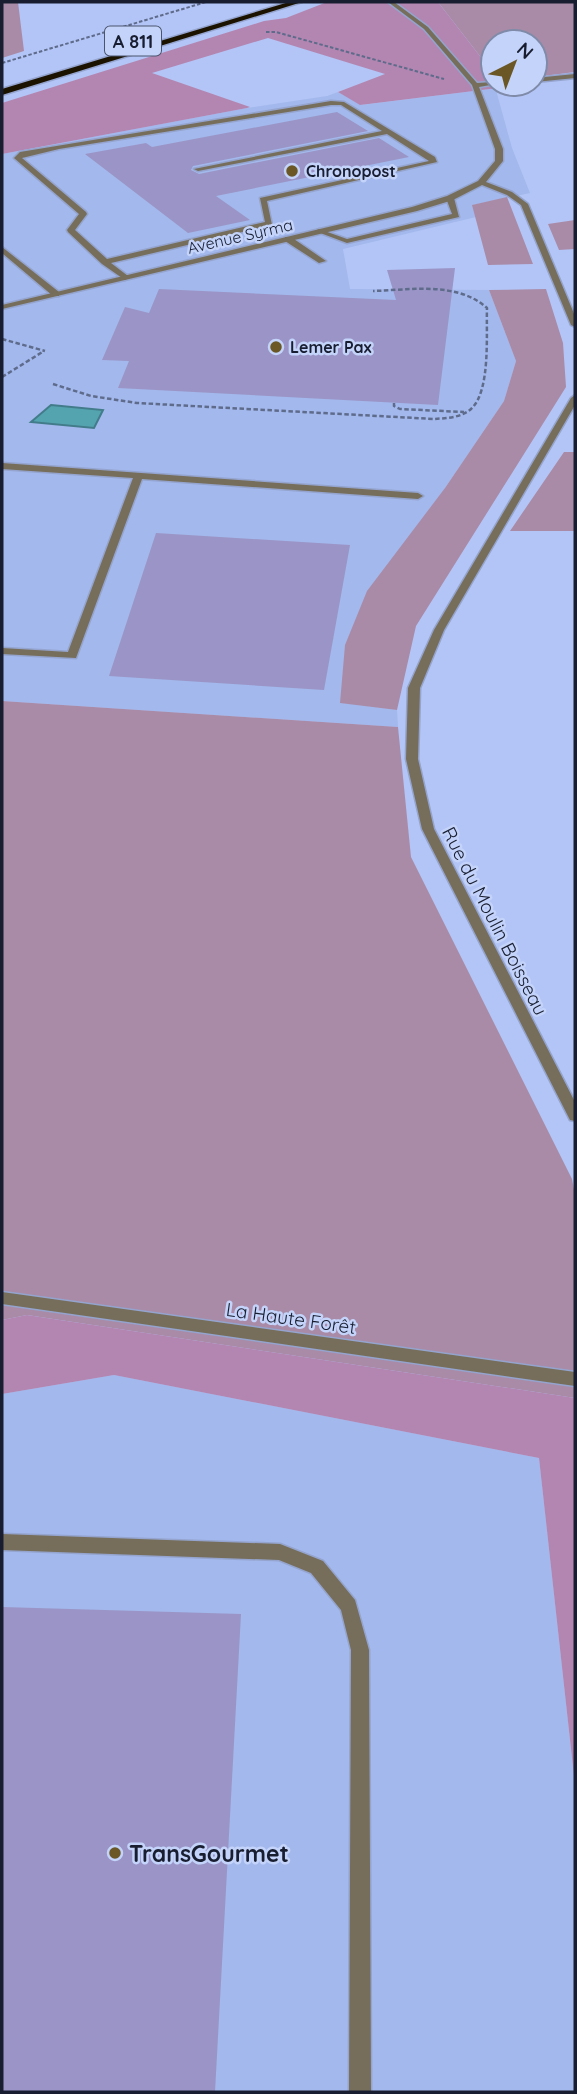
<svg xmlns="http://www.w3.org/2000/svg" width="577" height="2094" font-family="Quicksand,sans-serif">
<rect width="100%" height="100%" fill="#b3c5f6"/>
<!-- built -->
<path fill="#a3b8ec" d="M498,88l-1,6 15,54 18,45 -57,12 3,12 -133,32 7,40 139,1 27,71 -12,40 -59,87 -104,214 56,8 1,17 -396,-26v-547l245,-46 80,-12 11,-4 23,13z
M114,1375l425,83 36,327v307h-573v-698z"/>
<!-- green -->
<path fill="#a98ba7" d="M2,2h16l6,49 -22,7z
M438,2h137v70l-40,5v-35h-42v31z
M507,197l26,67 -45,1 -16,-60z
M575,220v29l-16,1 -11,-26z
M546,289l17,54 3,44 -150,239 -19,84 -57,-7 5,-58 22,-54 78,-103 59,-87 12,-40 -27,-71z
M564,452h11v79h-65z
M2,701l396,26 13,130 161,322 3,16v203l-548,-83 -25,5z"/>
<!-- forest -->
<path fill="#b386b1" d="M327,2h111l55,71v11h5v4l-138,17 -22,-13 47,-18 -117,-36 -116,35 98,34 -3,1 -245,46v-51l262,-82 22,-3z
M27,1315l548,83v387l-36,-327 -425,-83 -112,19v-74z"/>
<!-- water -->
<path fill="#54a4b0" stroke="#427c8a" stroke-width="2" d="M51,405l52,5 -9,18 -63,-6z"/>
<!-- building -->
<path fill="#9a95c6" d="M337,112l31,19 -175,35 -2,4 8,4 180,-36 30,19 -193,39 34,24 -62,13 -103,-79 61,-11 6,4z
M455,268l-17,137 -320,-17 11,-27 -27,-1 23,-53 24,6 10,-24 237,11 -9,-30z
M156,533l194,12 -26,145 -215,-14z
M2,1607l239,7 -26,478h-213z"/>
<g fill="none" stroke-linecap="round" stroke-linejoin="round">
<defs>
<path id="service" d="M331,101l13,1 91,55 2,5 -170,39 5,24 -161,38 17,13 1,2 -4,2 -23,-16 -34,-32 -1,-2 12,-16 -65,-56 6,-6zM331,105h10l41,26 -188,38 4,2 189,-37 42,27 -169,37 5,24 -158,37 -32,-29 12,-16 -1,-2 -64,-54 37,-9z
M450,196l4,2 5,19 -112,26 -32,-12 4,-2 28,10 105,-25 -6,-16z
M285,237h6l35,24 -7,2 -34,-22z
M2,247l57,45v4h-6l-51,-43z
M2,463l416,30 5,3 -5,3 -276,-20 -66,179 -74,-4v-6l66,4 65,-174 -131,-9z
M2,1534l278,10 43,17 32,39 14,50 2,442h-22l2,-442 -10,-40 -30,-37 -32,-13 -277,-10z"/>
<path id="minor" d="M388,2h6l34,25 49,56 16,-1 3,2 -17,3 24,62v12l-17,21 26,10 16,12 47,112v11l-4,-2 -50,-120 -14,-10 -25,-10 -29,15 -36,11 -415,98v-4l410,-98 35,-11 31,-15 17,-20v-12l-23,-64 -48,-56z
M575,74v4l-40,4v-4z
M575,395v10l-131,225 -24,58 -2,71 16,70 141,273v19l-5,-1 -2,-4 -146,-287 -16,-70 2,-71 26,-58 137,-232z
M2,1292l573,80v14l-573,-82z"/>
<path id="motorway" d="M289,2h13l-300,93v-6z"/>
</defs>
<!-- service casing -->
<use href="#service" stroke="#94a4ce" stroke-width="3"/>
<!-- minor casing -->
<use href="#minor" stroke="#94a4ce" stroke-width="3"/>
<!-- motorway casing -->
<use href="#motorway" stroke="#94a4ce" stroke-width="3"/>
<!-- path-far1 -->
<path stroke="#5f6b8b" stroke-width="2" stroke-dasharray="3.5 2" stroke-linecap="butt" d="M266,32h10l168,47
M2,63l204,-61"/>
<!-- path -->
<path stroke="#5f6b8b" stroke-width="2.5" stroke-dasharray="4.5 2.5" stroke-linecap="butt" d="M2,339l43,12
M2,377l42,-26
M53,384l38,12 46,7 297,16c12,-1 27,-1 37,-10 20,-18 15,-76 16,-101 -30,-27 -77,-18 -114,-17
M394,403v3l6,3 64,3"/>
<!-- service -->
<use href="#service" fill="#766e5a" fill-rule="evenodd"/>
<!-- minor -->
<use href="#minor" fill="#766e5a" fill-rule="evenodd"/>
<!-- motorway -->
<use href="#motorway" fill="#1b1200" fill-rule="evenodd"/>
</g>
<!-- markers -->
<g fill="#6a5725" stroke="#c4d3fa" stroke-width="2.5">
<circle cx="292" cy="171" r="7"/>
<circle cx="276" cy="347" r="7"/>
<circle cx="115" cy="1853" r="7"/>
</g>
<g text-anchor="middle" dominant-baseline="central" stroke-width="5" stroke-linejoin="round" paint-order="stroke">
<!-- far-poi labels -->
<g font-size="16" font-weight="bold" fill="#181e30" stroke="#c4d3fa" text-anchor="start">
<text x="306" y="171">Chronopost</text>
<text x="290" y="347">Lemer Pax</text>
</g>
<!-- far-street labels -->
<g font-size="16" fill="#181e30" stroke="#c4d3fa">
<text transform="translate(240 236) rotate(-13)">Avenue Syrma</text>
</g>
<!-- shield labels -->
<rect fill="#c4d3fa" stroke="#4c546d" stroke-width="2" x="105" y="26.5" width="56" height="29" rx="5"/>
<g font-size="18" font-weight="bold" fill="#181e30">
<text x="133" y="41">A 811</text>
</g>
<!-- street labels -->
<g font-size="19" fill="#181e30" stroke="#c4d3fa">
<text transform="translate(495 921) rotate(63)">Rue du Moulin Boisseau</text>
<text transform="translate(291 1318) rotate(8)">La Haute Forêt</text>
</g>
<!-- near-poi labels -->
<g font-size="23" font-weight="bold" fill="#181e30" stroke="#c4d3fa" text-anchor="start">
<text x="129" y="1853">TransGourmet</text>
</g>
</g>
<!-- border -->
<rect width="577" height="2094" fill="none" stroke="#181e30" stroke-width="7"/>
<!-- north arrow -->
<g transform="translate(514 63) rotate(42)"><circle r="33" fill="#c4d3fa" stroke="#7f8ba9" stroke-width="2"/>
<path d="M0-5L12 26L0 18L-12 26Z" fill="#6a5725"/>
<text y="-10" font-size="19" font-weight="bold" text-anchor="middle" fill="#181e30">N</text>
</g>
</svg>
